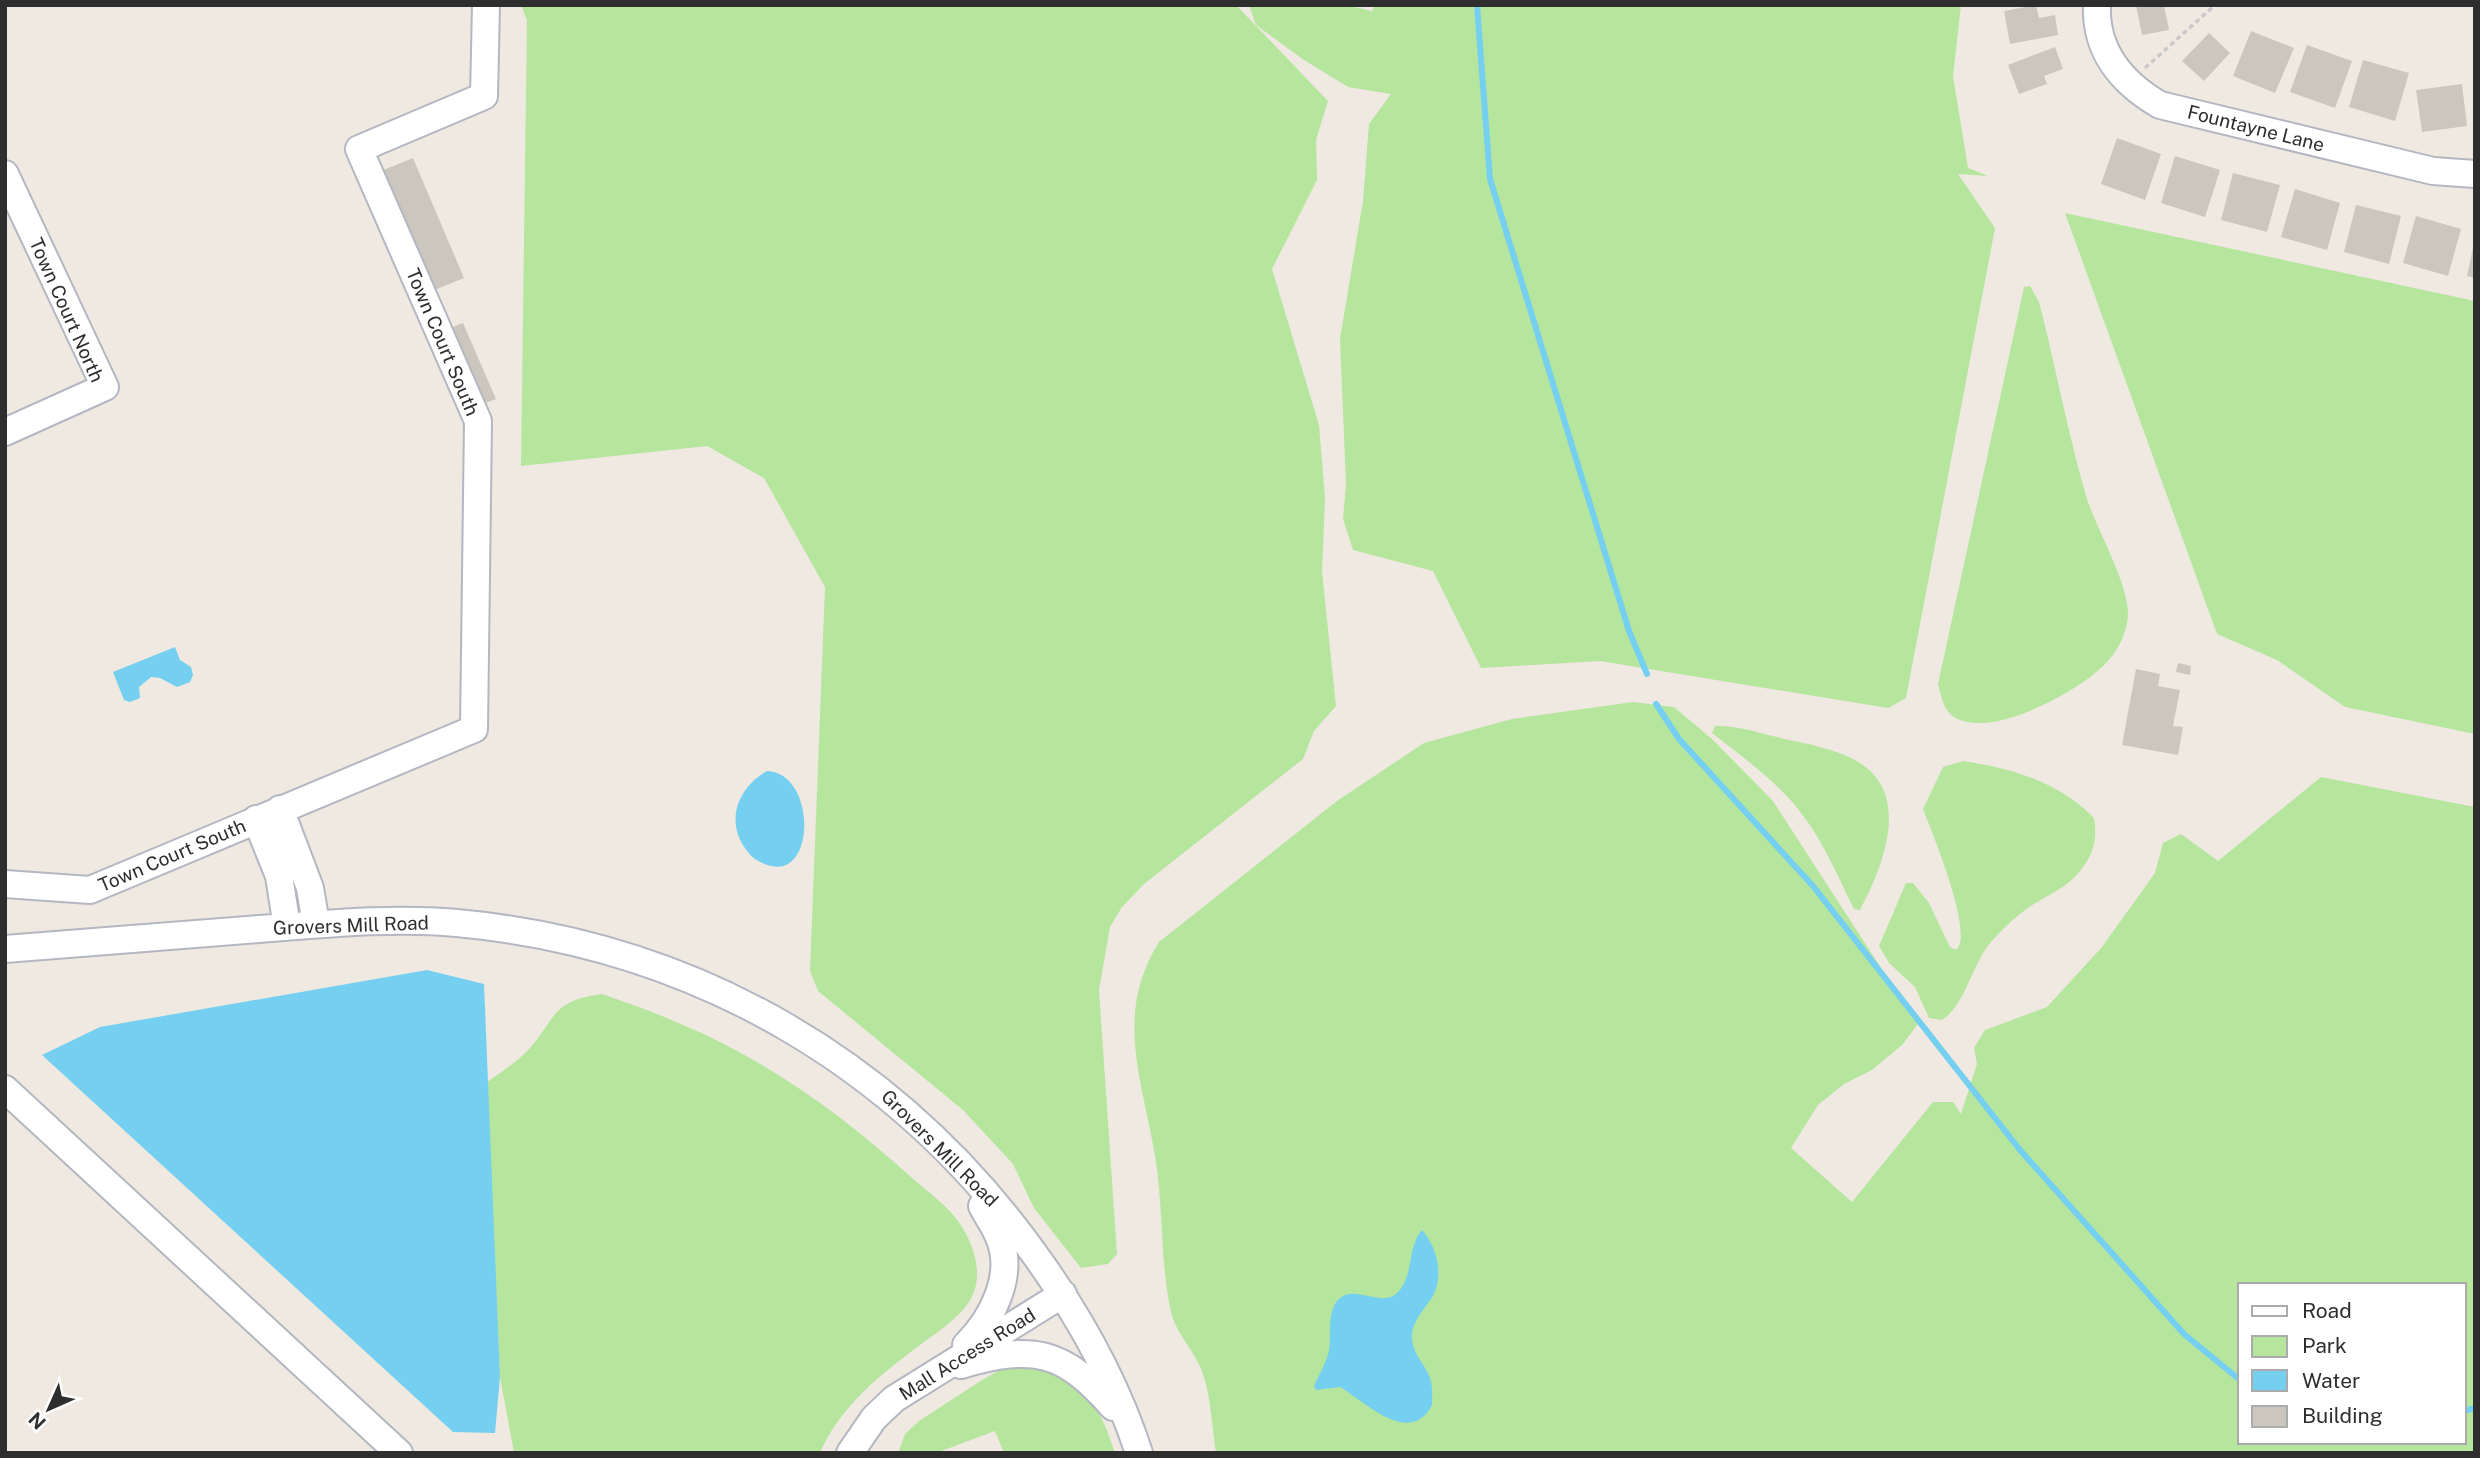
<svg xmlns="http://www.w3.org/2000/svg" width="2480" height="1458" font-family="'Public Sans',sans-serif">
<rect width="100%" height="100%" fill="#efe9e1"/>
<!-- green -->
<path fill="#b6e59e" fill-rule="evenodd" d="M521,5h715l92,96 -12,39 1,40 -45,89 47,156 6,73 -3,74 14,134 -22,25 -11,28 -159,125 -22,23 -12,20 -11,63 18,264 -9,10 -27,4 -47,-60 -21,-44 -50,-54 -145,-119 -8,-20 15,-384 -61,-109 -57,-32 -186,20 6,-446z
M1249,5h96l27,6 3,-6h586l-8,71 15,92 20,8 -30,-2 37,54 -89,470 -18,10 -288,-47 -119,7 -48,-97 -80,-21 -10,-31 3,-35 -6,-145 23,-138 6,-77 22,-30 -43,-7 -44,-27 -48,-35z
M2065,213l410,88v433l-130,-27 -68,-47 -60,-26z
M2030,286l9,16c17,65 29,133 48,197 10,31 42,85 41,116 -1,19 -11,38 -25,51 -26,26 -113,74 -149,51 -11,-7 -13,-22 -16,-33l86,-397z
M1633,702l41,5 38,32 61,62 108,167 40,52 -19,25 -30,25 -28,14 -26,21 -27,43 61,54 81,-100h20l8,12 16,-50 -3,-16 11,-18 62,-23 55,-60 53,-74 8,-30 18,-9 37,27 103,-84 154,30v646h-1259c-4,-26 -5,-55 -13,-79 -7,-22 -27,-40 -32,-62 -10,-46 -8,-96 -14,-143 -11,-82 -46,-150 2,-227l178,-141 87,-58 88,-24zM2240,1285h224v157h-224z
M1715,726c24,-1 51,9 74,14 21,4 43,9 62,18 63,30 34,105 9,152l-6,-1c-17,-34 -32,-71 -56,-100 -24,-30 -57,-53 -86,-76z
M1963,761c48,7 96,21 131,57 3,17 1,32 -9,46 -13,20 -27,26 -46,37 -18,10 -35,26 -49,42 -18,22 -25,62 -48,77l-13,-2 -14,-31 -26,-24 -10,-17 27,-63h7l16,20 21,44 6,3c19,-15 -24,-118 -33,-141l20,-42z
M602,994c47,16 93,34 137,58 63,34 119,77 172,125 14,12 31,25 43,39 17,20 30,54 19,78 -9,22 -35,37 -53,51 -41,31 -79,60 -100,108h-306l-14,-76 -14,-294c14,-11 32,-21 44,-35 28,-33 22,-47 72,-54z
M1043,1363c44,29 56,39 72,90h-111l-9,-22 -59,22h-38l7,-19 14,-13 63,-41 22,-12z"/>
<!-- water -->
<path fill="#75cff0" d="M175,647l5,13 11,7 2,8 -3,7 -13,5 -17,-9 -9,-1 -12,10 1,11 -10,4 -6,-2 -11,-28z
M767,771c49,2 49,106 4,95 -9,-2 -18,-7 -23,-14 -24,-29 -11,-64 19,-81z
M427,970l57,14 16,393 -5,56 -42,-1 -411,-377 58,-28z
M1422,1230c15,17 22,45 11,66 -9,14 -22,26 -21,43 1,16 14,26 18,39 3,9 2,18 2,27 -22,43 -68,-4 -92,-18l-24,3 -2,-4c5,-11 12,-23 15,-35 3,-16 -4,-45 14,-55 16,-8 39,10 53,-2 19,-17 10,-46 26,-64z"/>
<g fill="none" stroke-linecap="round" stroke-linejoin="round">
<!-- stream -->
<path stroke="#75cff0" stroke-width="6" d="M1477,5l13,174 139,452 18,43
M1656,704l23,35 134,147 207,264 164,184 56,46
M2464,1411l11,-3"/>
</g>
<!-- building -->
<path fill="#cbc7bf" d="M2036,5l3,13 16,-3 3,20 -48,9 -6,-33z
M2136,5h28l5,25 -27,5z
M2251,31l43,17 -19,45 -42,-17z
M2209,33l21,20 -26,28 -22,-20z
M2307,45l45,16 -17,47 -45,-16z
M2055,47l8,22 -19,7 3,8 -28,10 -11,-29z
M2363,60l46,13 -14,48 -46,-14z
M2462,84l5,42 -45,6 -6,-42z
M2117,138l44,16 -16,46 -44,-16z
M2175,156l45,14 -15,47 -44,-14z
M413,158l51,120 -32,13 -51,-120z
M2233,173l47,12 -13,47 -46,-12z
M2295,189l45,14 -13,47 -46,-13z
M2356,205l45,11 -12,48 -45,-12z
M2416,216l45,13 -13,47 -45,-13z
M2474,243h1v35l-8,-2z
M463,323l33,76 -18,7 -33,-76z
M2178,663l13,3 -1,9 -14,-3z
M2136,669l24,5 -2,12 22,4 -7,36 10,1 -5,28 -56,-10z"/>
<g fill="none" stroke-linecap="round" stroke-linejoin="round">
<defs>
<path id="minor" d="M2097,5c-2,46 25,78 63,100l273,66 42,3
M5,174l100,213 -100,45
M280,809l30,79 6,36
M256,819l23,57 8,51
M5,884l85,6 384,-161 4,-308 -119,-272 125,-53 2,-91
M5,949c85,-7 169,-13 254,-20 66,-5 131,-12 198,-6 238,22 443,141 581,336 43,60 78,123 101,194
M5,1089l394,364
M966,1345c27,-27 50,-72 32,-110 -4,-10 -11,-19 -16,-29
M961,1365c72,-21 102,-15 152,42
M850,1453l24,-35 20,-19 169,-105"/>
</defs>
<!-- minor casing -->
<use href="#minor" stroke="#b4b7c1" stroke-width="30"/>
<!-- path -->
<path stroke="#c9c9c9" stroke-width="3.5" stroke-dasharray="5 3.5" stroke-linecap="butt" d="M2145,68l70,-63"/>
<!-- minor -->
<use href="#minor" stroke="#fff" stroke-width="26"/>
</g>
<g text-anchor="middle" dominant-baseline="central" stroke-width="5" stroke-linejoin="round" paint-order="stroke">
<!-- street labels -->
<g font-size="19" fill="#2e2e2e" stroke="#fff">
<text transform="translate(2256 128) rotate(14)">Fountayne Lane</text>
<text transform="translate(67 310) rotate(66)">Town Court North</text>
<text transform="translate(443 342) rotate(67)">Town Court South</text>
<text transform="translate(172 855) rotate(-23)">Town Court South</text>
<text transform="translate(351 925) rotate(-2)">Grovers Mill Road</text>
<text transform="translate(940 1148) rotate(45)">Grovers Mill Road</text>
<text transform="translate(967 1354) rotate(-32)">Mall Access Road</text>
</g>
</g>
<!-- border -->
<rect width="2480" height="1458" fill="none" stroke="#2e2e2e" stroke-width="14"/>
<!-- legend -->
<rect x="2238" y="1283" width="228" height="161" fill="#ffffff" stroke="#ababab" stroke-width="2"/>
<rect x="2252" y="1306" width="35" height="10" fill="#ffffff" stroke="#ababab" stroke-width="2"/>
<text x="2302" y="1318" font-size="21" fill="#2e2e2e">Road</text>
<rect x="2252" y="1336" width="35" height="21" fill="#b6e59e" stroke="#ababab" stroke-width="2"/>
<text x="2302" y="1353" font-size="21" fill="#2e2e2e">Park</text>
<rect x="2252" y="1370" width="35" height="21" fill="#75cff0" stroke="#ababab" stroke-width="2"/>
<text x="2302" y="1388" font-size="21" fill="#2e2e2e">Water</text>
<rect x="2252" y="1406" width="35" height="21" fill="#cbc7bf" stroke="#ababab" stroke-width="2"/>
<text x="2302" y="1423" font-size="21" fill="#2e2e2e">Building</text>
<!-- north arrow -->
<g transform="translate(49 1409) rotate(225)" stroke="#ffffff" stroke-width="5" paint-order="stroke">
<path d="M0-5L12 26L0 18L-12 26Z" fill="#2e2e2e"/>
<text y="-10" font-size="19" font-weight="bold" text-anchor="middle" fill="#2e2e2e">N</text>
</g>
</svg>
